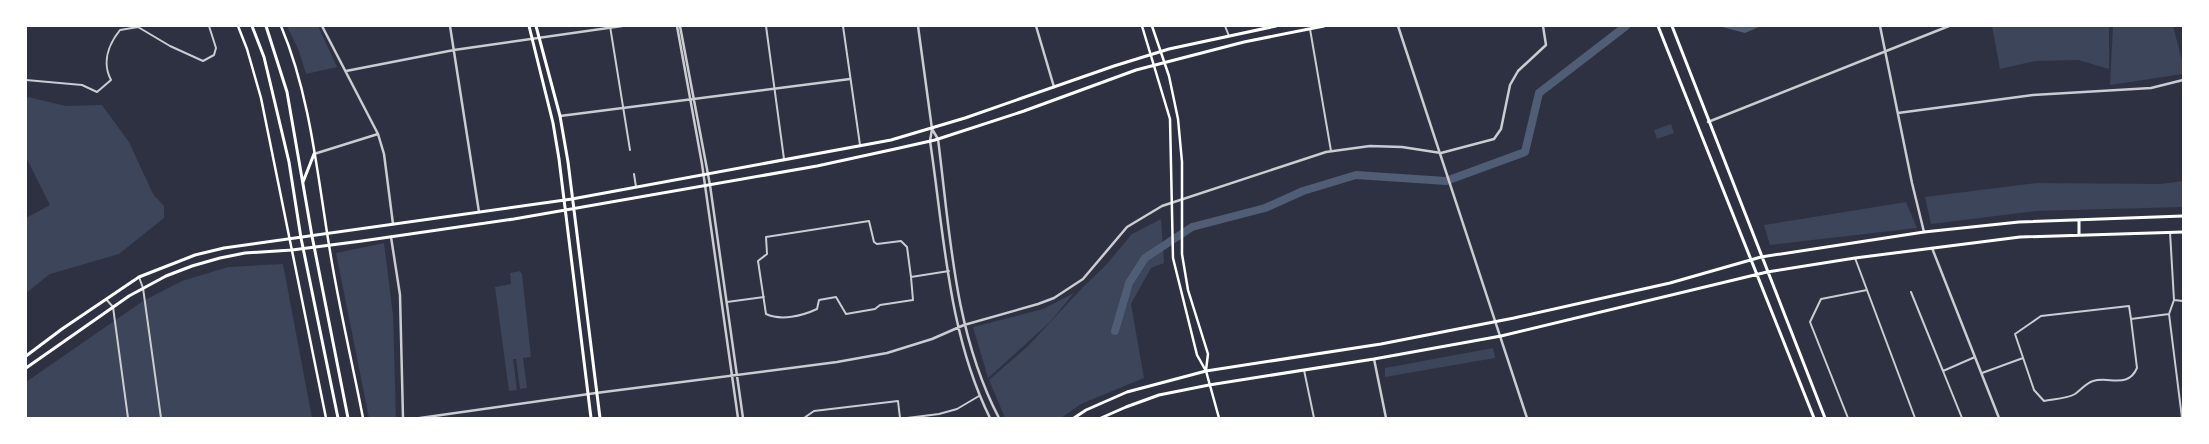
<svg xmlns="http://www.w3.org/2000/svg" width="2209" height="444" font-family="Jost,sans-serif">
<rect width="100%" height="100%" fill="#2d3142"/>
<!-- green -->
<path fill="#3c4559" d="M287,26h31l19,41 -31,7 -7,-23z
M1992,26h117v43l-31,-9 -43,1 -35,8z
M2113,26h60l10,38v10l-73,11z
M28,97l38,9 36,-1 27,37 24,52 11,12v12l-45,36 -69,20 -24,19v-75l24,-13 -24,-48v-58z
M1671,124l3,9 -17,6 -3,-9z
M2183,181v26l-148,4 -104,13 -6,-27 111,-14 125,1z
M1906,202l11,26 -147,17 -6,-20z
M1161,219l3,44 -13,5 -20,36 13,74 -63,26 -20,14h-56l-16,-38 38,-33 56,-60 23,-22 26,-31z
M384,243l9,72 3,103h-27l-33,-165z
M283,264l29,154h-286v-36l117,-81 39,-20 46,-14z
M520,271l2,3 9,83 -8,1 4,30 -7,1 -4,-30h-3l4,31 -8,1 -14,-104 16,-3 -1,-11z
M1074,293l-24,29 -62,56 -15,-51 70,-18z
M1493,348l2,10 -110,19v-9z"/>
<!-- water -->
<path fill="#4f5d75" d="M1718,26h43l-16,7z"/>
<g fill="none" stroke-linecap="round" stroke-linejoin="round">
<!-- river -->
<path stroke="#4f5d75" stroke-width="8" d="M1115,331l14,-48 16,-25 47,-31 73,-19 38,-17 53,-16 90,6 79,-29 14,-59 87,-67"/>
<!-- minor -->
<path stroke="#caccd0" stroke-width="2" d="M610,26l20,124
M766,26l18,133
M843,26l17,119
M1225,26l4,10
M1310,29l21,122
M26,80l56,5 15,7 14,-12c-9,-17 -3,-35 9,-50l18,-3 32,19 33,15 11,-6 2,-7 -7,-22
M634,174l2,13
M2170,232l4,68 -5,14 13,104
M1855,258l60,160
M139,277l4,11 18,130
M911,277l-4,-30 -6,-6 -24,3 -3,-2 -5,-21 -103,16 1,17 -9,7 8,53c15,7 36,2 51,-5l2,-9 17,-3 10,17 29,-5 5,-4 33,-5 -2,-23 38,-6
M1911,292l32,79 32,-14
M106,299l7,8 15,111
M2174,300l9,1
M727,302l37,-5
M2131,319l6,49c-9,21 -28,8 -44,13 -7,2 -12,9 -18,13 -9,5 -21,5 -31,7l-10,-11 -19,-56 26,-18 88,-10 2,13 38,-5
M1304,370l10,48
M1943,371l19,47
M1982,373l41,-15
M804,418l10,-7 84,-10 2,17
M907,418l32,-4 18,-5 22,-13
M1848,418l-38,-96 11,-23 46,-9"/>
<!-- tertiary -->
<path stroke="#caccd0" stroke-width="2.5" d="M322,26l56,108 6,20 9,70
M450,26l29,186
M677,26l25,138 36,254
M680,26l30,159 33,233
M918,26l14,103 -2,12c14,92 18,193 60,277
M1036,26l18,61
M1398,26l129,392
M1880,26l32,157 12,49
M346,71l108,-21 168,-24
M1898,113l135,-18 118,-7 32,-8
M560,116l290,-37
M1708,122l241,-96
M932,129l6,10c12,94 16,193 61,279
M314,154l64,-20
M391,237l9,58 3,123
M1932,248l67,170
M1374,359l12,59
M420,418l176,-25 241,-31 50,-9 45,-14 32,-14 74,-21 16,-6 29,-19 44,-52 35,-21 9,-3 155,-51 44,-6 32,1 39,6 53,-14 7,-10 9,-44 8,-14 28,-26 -3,-19"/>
<!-- secondary -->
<path stroke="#fff" stroke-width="2.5" d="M238,26l9,23 14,49 65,320
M281,26c29,69 36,146 48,219 9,58 23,116 34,173
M1142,26l28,93 3,139 24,97 9,16 13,47
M1152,26l17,50 9,43 4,43v92l6,36 20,64 -2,16"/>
<!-- primary -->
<path stroke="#fff" stroke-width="3" d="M529,26l24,97 6,36 32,259
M536,26l24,90 8,46 32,256
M1658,26l156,392
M1672,26l153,392
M2079,220v15
M26,356l36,-27 77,-52 56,-22 29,-7 348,-49 319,-59 74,-22 149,-52 55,-17 107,-23
M26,368l103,-72 37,-20 26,-10 28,-8 25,-5 47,-3 70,-9 152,-22 303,-53 78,-17 40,-9 89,-29 112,-41 108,-28 80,-16
M1074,418l12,-8 41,-18 79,-21 175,-27 133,-26 156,-35 91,-26 163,-25 95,-10 164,-6
M1101,418l25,-11 33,-12 50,-10 165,-26 127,-23 266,-64 88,-14 165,-21 163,-5"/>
<!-- trunk -->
<path stroke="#fff" stroke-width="3" d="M252,26l12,31 25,105 12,76 37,180
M266,26l21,66 25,144 36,182
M303,182l11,-28"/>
</g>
<!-- border -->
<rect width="2209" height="444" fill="none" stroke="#ffffff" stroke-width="54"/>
</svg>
